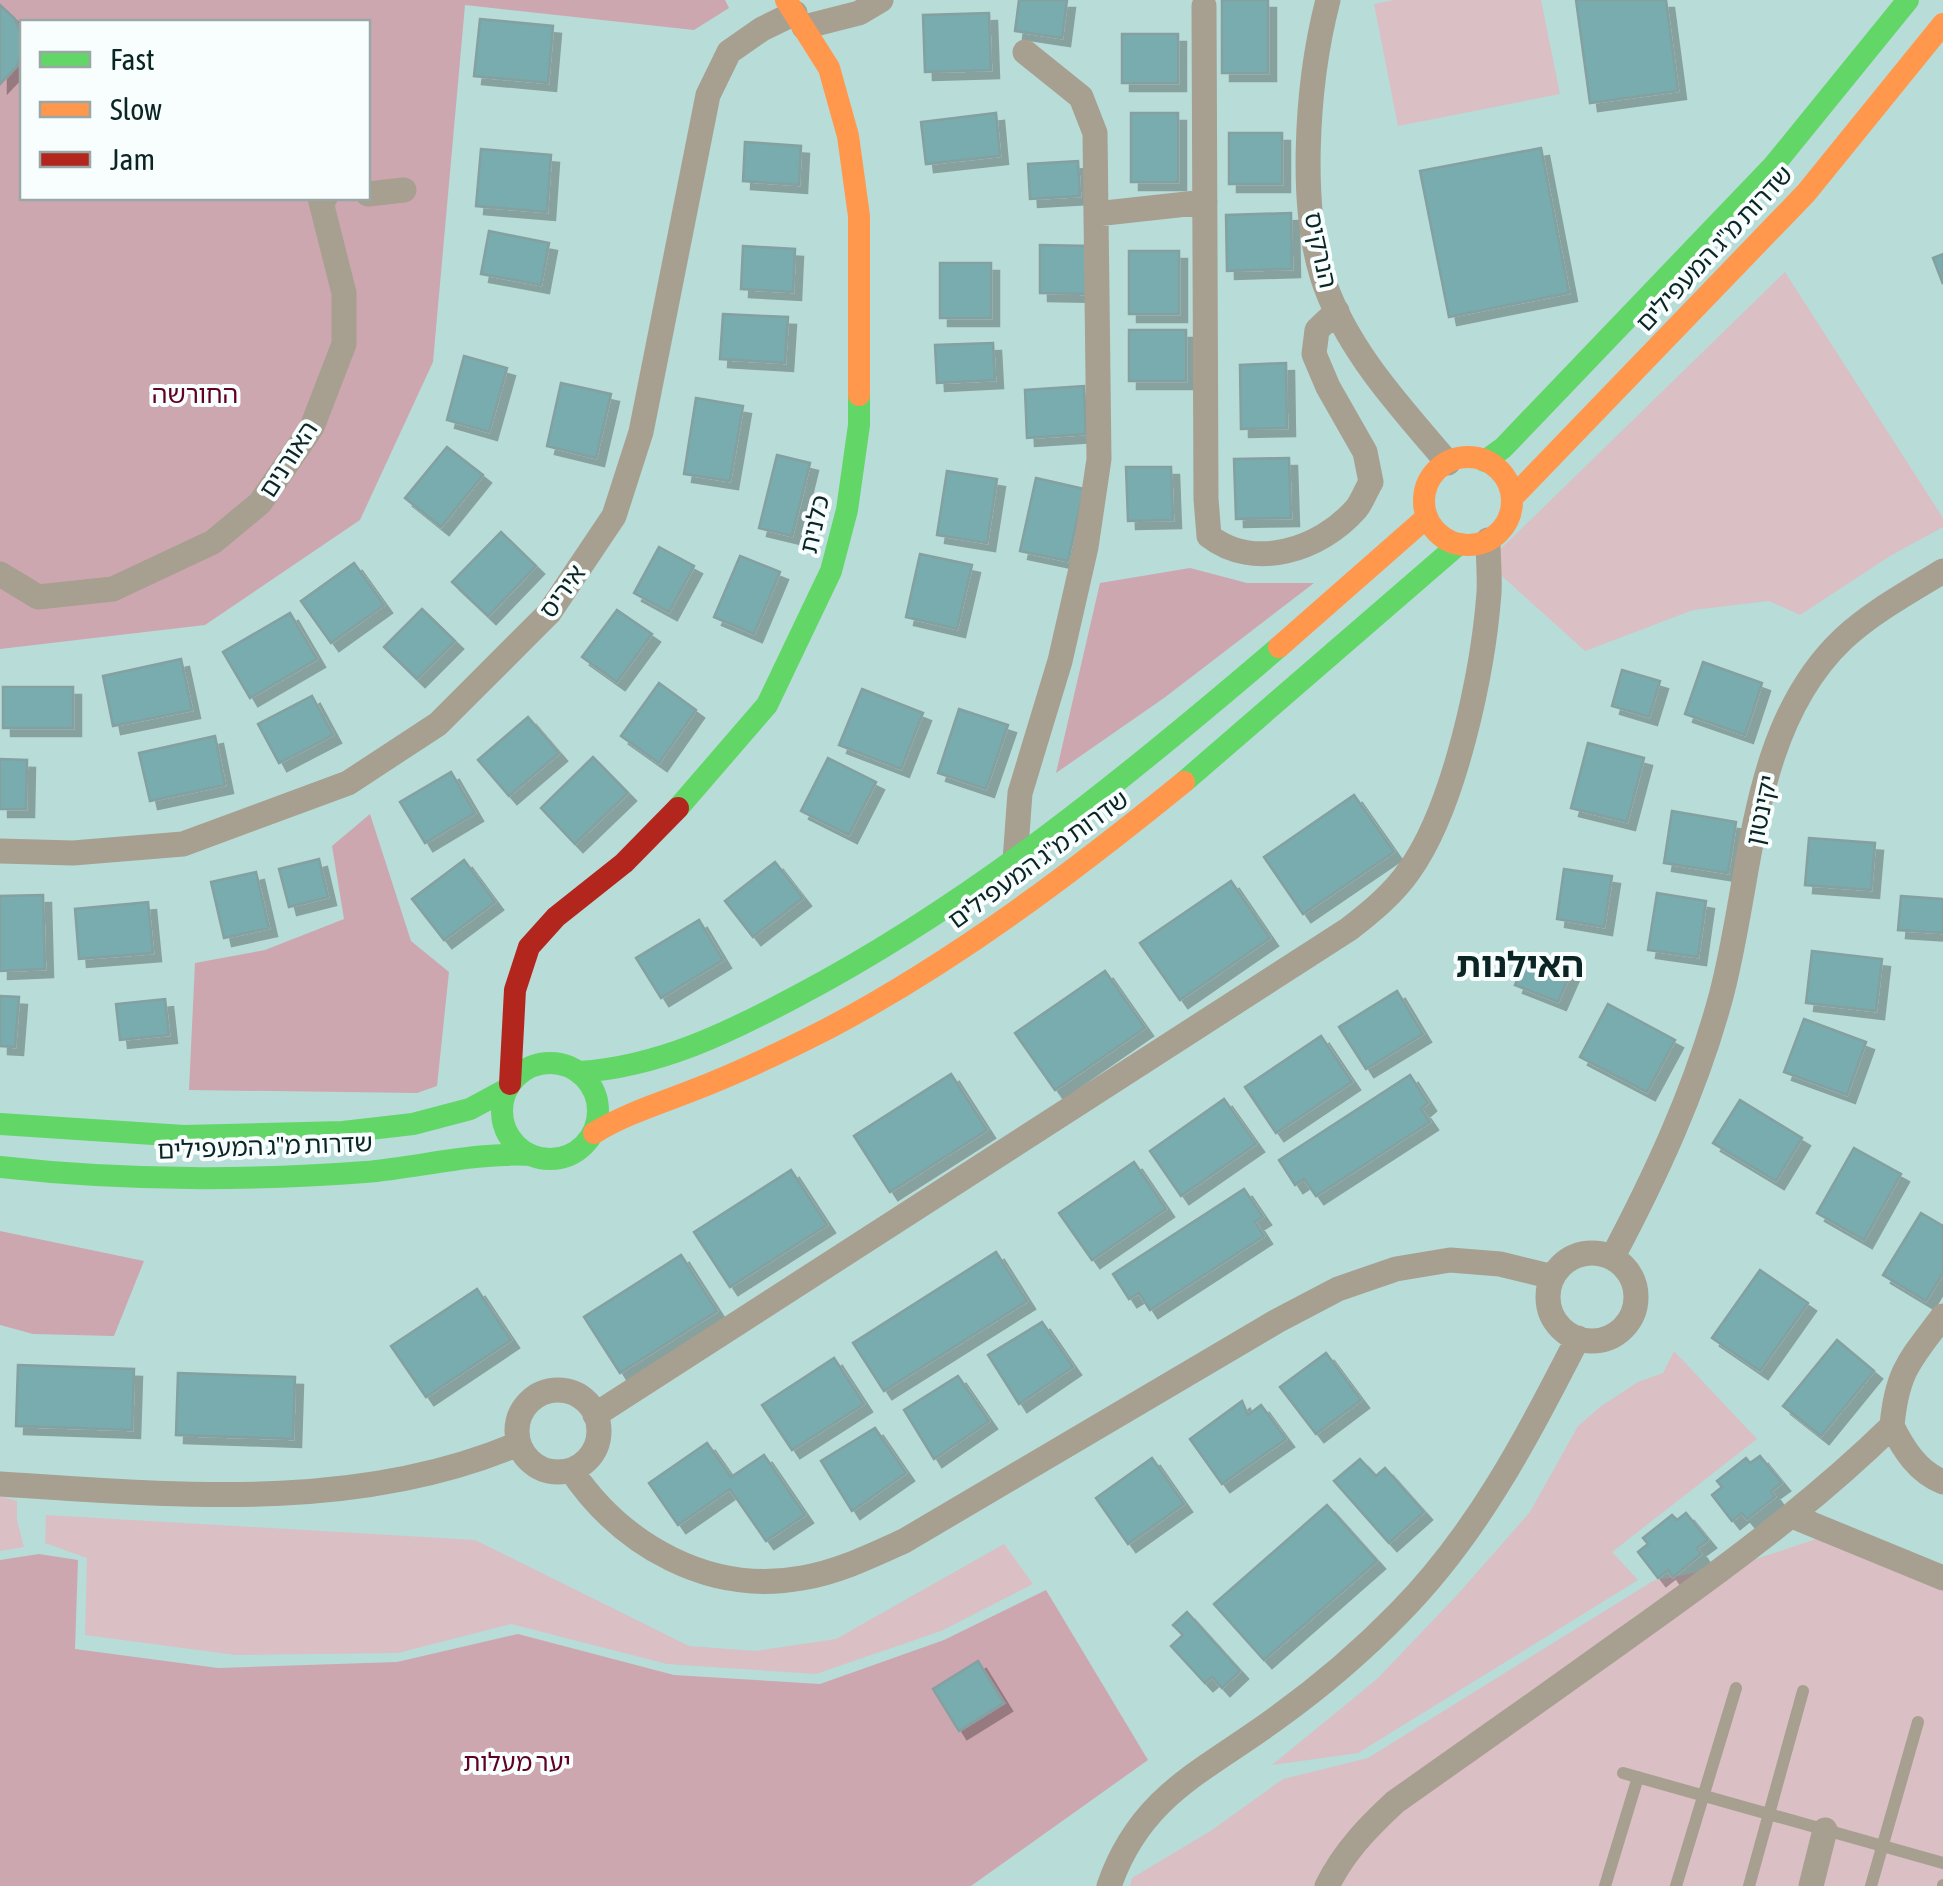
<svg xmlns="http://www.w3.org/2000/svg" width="1943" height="1886" font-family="'Asap Condensed','Noto Sans Hebrew',sans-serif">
<defs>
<filter id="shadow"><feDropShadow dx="8" dy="8" stdDeviation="0" flood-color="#0004"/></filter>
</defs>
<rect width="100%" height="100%" fill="#b8dcd8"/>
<!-- green -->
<path fill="#dabfc4" d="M1394,0h147l19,94 -162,32 -24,-122z
M1785,272l158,246v9l-53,29 -90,59 -31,-14 -76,9 -108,41 -83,-75 -25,-4z
M1674,1351l83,88 -145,113 26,28 -280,173 -86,12 105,-86 81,-85 72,-82 48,-86 22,-19 38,-25 25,-9z
M0,1496l17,5v19l7,27 -24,4z
M46,1515l429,25 214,106 67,5 80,-12 168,-95 29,40 -92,47 -125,43 -149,-10 -156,-40 -113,29 -162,2 -151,-20 2,-77 -42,-15z
M1825,1536l118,45v305h-813l2,-8 80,-48 71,-51 85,-21 285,-177 94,-19z"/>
<!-- forest -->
<path fill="#cda7af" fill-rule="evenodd" d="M0,0h725l4,8 -35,22 -229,-25 -32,357 -73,158 -155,105 -205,24zM22,22h346v176h-346z
M1190,568l57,15h67l-150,115 -108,75 44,-190z
M370,814l41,127 38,31 -12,114 -20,7 -228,-3 6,-127 70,-13 79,-31 -12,-73z
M0,1231l144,30 -30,75 -81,-2 -33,-9z
M39,1554l39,6 -3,89 143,19 179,-6 121,-28 156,41 146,9 124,-44 102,-50 102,170 -177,126h-971v-326z"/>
<!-- building -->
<path fill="#78acae" stroke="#84a0a0" stroke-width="2.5" filter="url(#shadow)" d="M1019,0h48l-5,38 -47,-7z
M1222,0h46v73h-46z
M1576,0h90l12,91 -88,12z
M0,5l15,14 6,15 1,16 -5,16 -17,18z
M989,13l2,57 -66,2 -2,-57z
M480,19l73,7 -5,57 -74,-7z
M1122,34h56v49h-56z
M996,113l4,43 -74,8 -5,-42z
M1131,113h47v69h-47z
M1229,133h53v51h-53z
M745,142l56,4 -2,39 -56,-4z
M1541,148l28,145 -120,24 -29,-146z
M481,149l70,6 -4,57 -71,-6z
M1078,161l2,35 -50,3 -2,-35z
M1291,213l1,56 -65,2 -1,-56z
M489,231l60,12 -8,42 -60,-11z
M1040,245l51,1 -1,48 -50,-1z
M743,246l52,3 -2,43 -52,-3z
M1129,251h50v63h-50z
M1943,254v30l-10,-26z
M940,263h51v55h-51z
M723,314l65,3 -3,46 -65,-4z
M1129,330h57v51h-57z
M993,343l2,37 -58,3 -2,-38z
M464,356l43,12 -18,64 -42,-12z
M1286,363l1,65 -46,1 -1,-64z
M561,383l50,11 -15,64 -49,-12z
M1084,386l2,48 -59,4 -2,-48z
M696,398l47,8 -13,75 -46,-7z
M447,447l36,28 -42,52 -36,-29z
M777,455l33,8 -18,73 -33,-8z
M1289,458l2,60 -55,1 -2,-60z
M1126,467h45l2,53 -45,1z
M947,471l50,8 -10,64 -50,-8z
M1036,478l48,11 -16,72 -48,-10z
M501,532l35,34 -48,50 -36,-34z
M659,547l35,19 -25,46 -35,-19z
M920,554l52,11 -15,64 -51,-12z
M740,556l40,16 -26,62 -40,-17z
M354,563l30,42 -53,38 -30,-42z
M422,609l33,32 -38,38 -33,-32z
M617,610l35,24 -35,48 -35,-25z
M290,613l27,46 -67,39 -27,-46z
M181,659l11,51 -79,16 -10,-50z
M1703,662l59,21 -17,52 -60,-21z
M1622,670l38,11 -11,36 -37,-11z
M659,683l37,27 -37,53 -38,-27z
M3,687h70v41h-70z
M862,689l61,24 -22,56 -62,-24z
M312,696l21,39 -54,28 -21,-39z
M959,709l49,16 -22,64 -48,-16z
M528,717l31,36 -50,43 -31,-36z
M215,736l10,49 -75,16 -11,-48z
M1588,743l56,15 -17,64 -56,-14z
M593,757l35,36 -53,51 -34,-36z
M828,758l48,24 -27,53 -48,-24z
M0,759l27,1 -1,49h-26z
M451,772l24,41 -50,30 -25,-41z
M1354,795l40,57 -91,62 -39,-57z
M1672,811l64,11 -8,51 -64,-10z
M1809,838l66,5 -4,47 -66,-5z
M319,859l9,38 -39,10 -10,-38z
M464,860l31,42 -51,38 -32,-41z
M775,862l28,36 -50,39 -28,-36z
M1564,869l48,7 -8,51 -47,-8z
M256,872l13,56 -45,10 -13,-56z
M1231,881l39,57 -90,62 -40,-57z
M1657,893l49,8 -8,56 -50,-7z
M43,895l2,74 -45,2v-75z
M1901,896l42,3v34l-45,-3z
M148,902l5,51 -74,6 -4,-50z
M699,920l24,40 -62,38 -25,-40z
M1812,951l70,8 -6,52 -70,-8z
M1528,953l44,17 -14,32 -43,-17z
M1105,971l40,57 -90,62 -40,-57z
M1397,991l26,43 -57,35 -27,-42z
M0,996l19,1 -4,50 -15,-1z
M165,999l4,36 -49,5 -4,-36z
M1608,1004l67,36 -28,52 -67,-35z
M1804,1019l62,23 -19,53 -63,-23z
M1321,1036l31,46 -76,51 -31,-46z
M951,1074l36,56 -97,62 -36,-56z
M1410,1075l18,28 -7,6 9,13 -114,74 -12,-17 -9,6 -16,-25z
M1224,1099l32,45 -75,52 -31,-45z
M1740,1100l62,38 -26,43 -63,-38z
M1854,1148l47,26 -37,66 -47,-27z
M1134,1162l32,47 -74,51 -33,-47z
M791,1170l36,55 -97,62 -36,-55z
M1244,1189l19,28 -8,5 9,14 -114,74 -11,-17 -10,6 -16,-25z
M1921,1213l22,13v47l-17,28 -43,-26z
M996,1252l31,49 -143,90 -31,-48z
M681,1255l36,56 -97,62 -36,-56z
M1760,1270l48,33 -48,68 -48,-33z
M477,1289l34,51 -85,57 -35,-51z
M1042,1322l31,45 -54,37 -31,-49z
M1837,1340l37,31 -53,65 -38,-30z
M1326,1353l35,47 -45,34 -36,-47z
M834,1358l30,46 -72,46 -30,-45z
M18,1365l116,4 -2,61 -116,-4z
M178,1373l117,4 -2,62 -117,-4z
M958,1376l31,45 -55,38 -30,-49z
M1242,1401l6,14 13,-10 25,34 -64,45 -32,-45z
M875,1428l31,45 -54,38 -31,-50z
M707,1443l24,34 33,-22 41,60 -39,26 -36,-52 -52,36 -29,-42z
M1760,1456l22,27 -11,8 4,6 -28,22 -5,-6 -10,8 -20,-26 10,-8 -5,-6 29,-23 4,5z
M1152,1458l32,46 -56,40 -32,-46z
M1360,1459l16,17 9,-8 39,44 -35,31 -55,-62z
M1327,1505l50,56 -113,99 -50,-56z
M1686,1513l22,27 -11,8 4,6 -28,23 -5,-7 -10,8 -20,-26 10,-8 -5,-6 29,-23 5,5z
M1187,1612l53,59 -18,17 -10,-11 -7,6 -34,-37 12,-11 -10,-10z
M978,1661l26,42 -45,28 -26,-42z"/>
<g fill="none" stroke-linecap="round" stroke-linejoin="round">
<!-- lane -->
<path stroke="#a79f90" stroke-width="12" d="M1623,1773l320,90
M1605,1886l33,-109
M1676,1886l60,-198
M1749,1886l54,-195
M1871,1886l47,-164
M1943,1886v-1"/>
<!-- street -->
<path stroke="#a79f90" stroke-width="25" d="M1328,0c-21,81 -32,216 1,295 26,64 75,116 119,168
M1204,6l2,493 3,37c45,35 111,14 147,-27 6,-7 10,-19 15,-27l-6,-30 -37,-65 -14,-33 3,-24 20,-19
M804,27l55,-14 22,-13
M368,194l36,-4
M1096,214l109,-12
M0,574l38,23 75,-8 100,-47 47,-39 52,-76 32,-83v-51l-24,-95h5
M0,851l73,2 110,-9 165,-61 90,-59 111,-111 65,-97 27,-84 67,-337 21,-43 33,-23 33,-16
M1015,861l5,-68 40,-132 26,-114 13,-88 -4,-326 -14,-36 -56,-45
M1548 1297a44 44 0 1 1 88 0a44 44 0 1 1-88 0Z
M1612,1258c44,-83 83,-167 108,-258 33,-119 28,-271 123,-361 29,-27 66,-47 100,-68
M517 1431a41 41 0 1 1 82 0a41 41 0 1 1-82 0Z
M595,1415l754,-486c22,-17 44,-35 60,-58 46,-64 74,-199 80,-278 1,-17 -1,-35 -1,-53
M1892,1426c12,24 26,46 51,56
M571,1470c51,76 139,125 231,108 36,-6 69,-22 102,-37l373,-220 61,-32 58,-20 54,-9 50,4 53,13
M1,1484c171,11 355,29 517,-40
M1792,1516l151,62
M1109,1886c32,-92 96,-115 169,-169 43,-31 84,-66 121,-104 79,-80 128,-176 179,-275
M1327,1886c17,-34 40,-58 68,-84 74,-52 149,-105 223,-158 96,-68 190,-136 274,-218 5,-56 19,-67 51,-110
M1811,1886l14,-56"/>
<!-- fast -->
<path stroke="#63d668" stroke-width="22" d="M1485,461l18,-13 271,-283 134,-165
M1184,782l275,-238
M678,808l89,-103 64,-134 16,-61 12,-85v-30
M502 1111a48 48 0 1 1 96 0a48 48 0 1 1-96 0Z
M579,1072c80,-5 151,-40 220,-77 176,-93 329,-219 480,-348
M0,1124l184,12 159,-4 70,-8 57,-15 37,-20
M0,1167c122,14 243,14 365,5 56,-5 110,-20 166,-17"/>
<!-- slow -->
<path stroke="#ff974d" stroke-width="22" d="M786,0l43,68 19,68 11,80v179
M1424 501a44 44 0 1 1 88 0a44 44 0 1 1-88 0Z
M1512,498l294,-305 137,-169
M1279,647l148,-130
M594,1133c31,-19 64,-29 97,-42 47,-18 93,-40 138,-63 128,-68 243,-155 355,-246"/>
<!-- jam -->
<path stroke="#b3261e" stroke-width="22" d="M510,1084l5,-94 14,-43 27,-30 68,-54 54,-55"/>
</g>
<g text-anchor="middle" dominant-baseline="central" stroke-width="8" stroke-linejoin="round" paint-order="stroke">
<!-- street labels -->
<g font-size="25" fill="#0a2523" stroke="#f8fefe">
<text transform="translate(1714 248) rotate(-47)">שדרות מ"ג המעפילים</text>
<text transform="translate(1321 250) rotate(78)">הנרקיס</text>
<text transform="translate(288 459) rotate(-57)">האורנים</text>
<text transform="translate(814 524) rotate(-77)">כלנית</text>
<text transform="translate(562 591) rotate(-54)">איריס</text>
<text transform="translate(1761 810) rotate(-78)">יקינטון</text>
<text transform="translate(1038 859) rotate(-36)">שדרות מ"ג המעפילים</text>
<text transform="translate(265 1146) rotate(-2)">שדרות מ"ג המעפילים</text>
</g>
<!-- park labels -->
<g font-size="25" fill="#600123" stroke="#f8fefe">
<text x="195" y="394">החורשה</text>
<text x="517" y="1762">יער מעלות</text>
</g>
<!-- district labels -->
<g font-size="35" font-weight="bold" fill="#0a2523" stroke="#f8fefe">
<text x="1520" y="964">האילנות</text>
</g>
</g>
<!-- legend -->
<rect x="20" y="20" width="350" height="180" fill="#f8fefe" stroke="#99a7a6" stroke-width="2.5"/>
<rect x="40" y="52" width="50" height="15" fill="#63d668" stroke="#99a7a6" stroke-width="2.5"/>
<text x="110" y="70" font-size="30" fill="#0a2523">Fast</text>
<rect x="40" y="102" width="50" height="15" fill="#ff974d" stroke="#99a7a6" stroke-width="2.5"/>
<text x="110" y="120" font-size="30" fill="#0a2523">Slow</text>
<rect x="40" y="152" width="50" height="15" fill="#b3261e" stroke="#99a7a6" stroke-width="2.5"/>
<text x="110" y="170" font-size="30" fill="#0a2523">Jam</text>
</svg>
